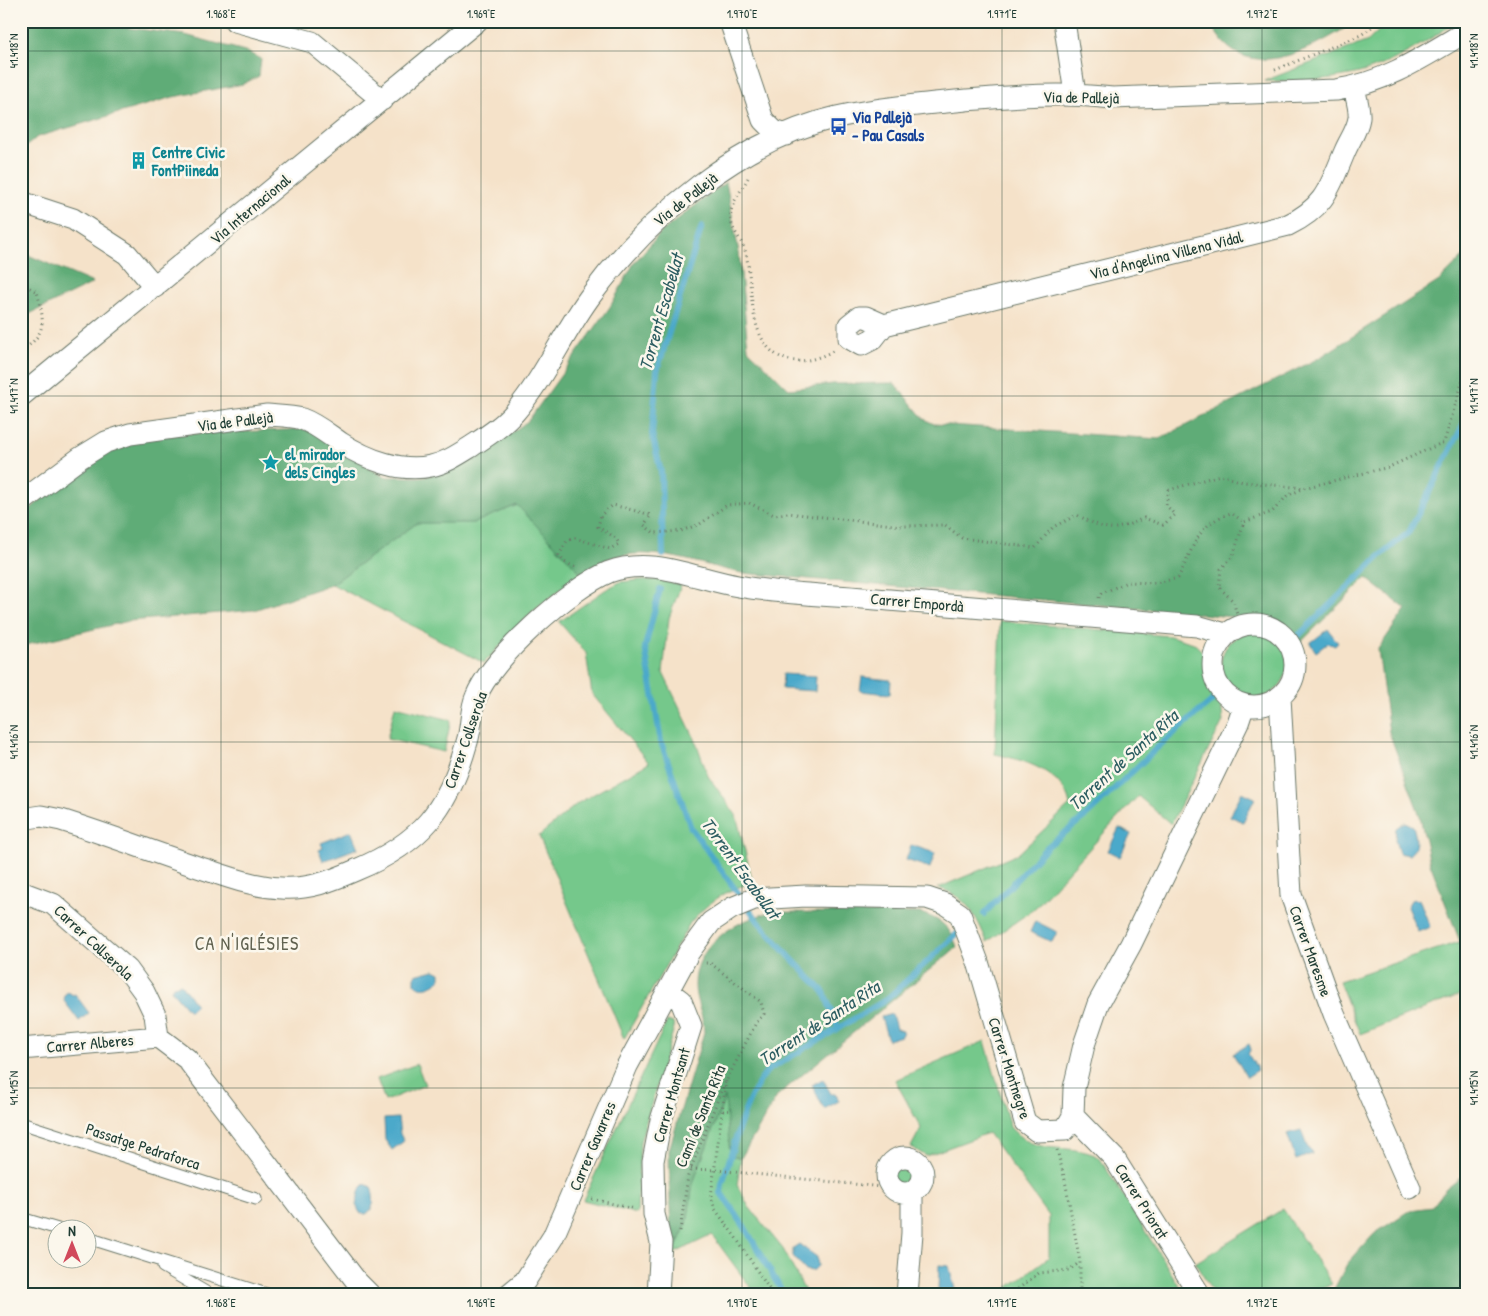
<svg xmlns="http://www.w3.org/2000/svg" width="1488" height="1316" font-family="'Patrick Hand',sans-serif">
<rect width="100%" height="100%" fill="#fbf7ec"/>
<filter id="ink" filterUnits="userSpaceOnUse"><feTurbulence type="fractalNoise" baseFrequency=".02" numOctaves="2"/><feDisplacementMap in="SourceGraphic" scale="10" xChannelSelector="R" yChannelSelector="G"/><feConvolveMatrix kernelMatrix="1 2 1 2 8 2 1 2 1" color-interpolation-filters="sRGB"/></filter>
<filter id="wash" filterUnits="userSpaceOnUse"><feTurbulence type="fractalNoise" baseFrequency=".0096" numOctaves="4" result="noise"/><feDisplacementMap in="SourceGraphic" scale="20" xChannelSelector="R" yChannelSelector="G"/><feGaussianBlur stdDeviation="1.12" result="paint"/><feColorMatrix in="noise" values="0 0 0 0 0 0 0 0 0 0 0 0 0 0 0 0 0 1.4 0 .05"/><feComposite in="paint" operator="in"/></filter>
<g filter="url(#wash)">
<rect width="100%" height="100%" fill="#f5e2c9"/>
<!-- green -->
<path fill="#74c88b" stroke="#4a8260" d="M1389,21h69c-35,22 -72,49 -114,55 -26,5 -53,5 -80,5l104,-40z
M518,505l63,68 -50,40 -47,50 -152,-79 85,-61h56z
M640,580h18l23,5 -12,33 -6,55 32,66 13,37 28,39 17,68c-25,5 -47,21 -63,40l-66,116 -85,-203 39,-33 71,-40 -57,-69 -6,-41 -27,-31 46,-32 15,-8z
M1000,621l170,15 24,7 11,11 3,27 13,23 2,17 -52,103 -33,-28 -104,113 -47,33c-10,-25 -21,-47 -49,-54l80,-34 52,-49c-7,-34 -46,-45 -75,-51z
M1221 665a33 33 0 1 1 66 0a33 33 0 1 1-66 0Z
M395,706l56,14 -7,32 -57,-13z
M1459,942l8,18v32l-107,42 -21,-53z
M667,1021l6,2 1,5 -34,114 -3,72 -54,-14z
M985,1041l25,86c26,31 57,14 89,30l86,138h-187l51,-38v-41l-61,-83 -62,23 -15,-9 10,-19 -26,-48z
M417,1064l8,21 -40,16 -8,-22z
M726,1095l4,60 11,3 -4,27 12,22 34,42 24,46h-51l-44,-60 -39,19 14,-31 6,-40z
M891 1175a13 13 0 1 1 26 0a13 13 0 1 1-26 0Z
M1283,1209l49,75 -22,11h-95l-20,-32z"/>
<!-- forest -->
<path fill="#5fac77" stroke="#3f7456" d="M21,21h80l20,6 64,8 60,16 16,8 -2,17 -16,8 -70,13 -136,40 -16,14z
M1210,21h146c-35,23 -98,61 -134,20 -5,-7 -9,-12 -12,-20z
M726,182l13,71 9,96 41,40 44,-5 61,-1 30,36 10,5 225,15 160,-81 120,-77 28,-28v707l-37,-97 -10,-47 -31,-84 -11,-83 28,-40 -40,-31 -68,67c-4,-29 -42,-28 -64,-28l-492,-44c-43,-8 -89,-29 -134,-14 -9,3 -18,10 -27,14l-64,-68 -44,18h-56l-85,61 -78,26 -125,11 -108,25v-129l85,-74 75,-9 131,-5 72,48h40l43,-13 61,-43 82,-114 24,-44 27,-31z
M21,252l72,31 -72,35z
M773,912l147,1c20,6 30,13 37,34l-179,148 -37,63 -11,-3 -5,-58 -32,86 -6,40 -14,31h-2l-2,-104 35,-118c0,-16 -9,-30 -9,-46 -1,-42 42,-67 78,-74z
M1467,1173v122h-136l16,-31 27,-30 36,-24 22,-3 14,-18z"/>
<!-- water -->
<path fill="#4ba9ca" stroke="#35737f" d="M1328,629l10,14 -3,3 -7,-3 -12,9 -6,-9z
M783,674l33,2 -1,15 -33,-2z
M862,677l29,3 -1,14 -30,-3z
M1242,792l13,6 -12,24 -13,-6z
M1405,822l8,4c3,11 6,21 -4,29l-10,-2 -4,-13 1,-12z
M1119,828l12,6 -11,23 -12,-6z
M351,831l7,17 -35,13 -4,-11 4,-2 -2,-5z
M911,845l24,8 -5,15 -24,-8z
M1415,899l5,2 10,26 -12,5 -11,-25 4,-7z
M1035,921l22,11 -5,10 -22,-10z
M434,970l6,3v7c-7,6 -18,11 -25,4v-9z
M181,984l15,21 -7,6 -18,-21 2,-4z
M68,992l5,3 2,-1 14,19 -10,8 -15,-20 1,-7z
M892,1014l4,15 7,2 -2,5 -13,4 -7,-23z
M1249,1044l2,5 -3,5 10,16 -11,7 -14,-23z
M823,1079l8,15h5l3,7 -15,8 -12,-24z
M398,1118l2,16 4,7 -12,9 -7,-10 -1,-21z
M1301,1130l7,19 3,1 1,4 -16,6 -9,-26z
M365,1184l6,3c3,9 5,21 -5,27l-6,-1 -4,-8 4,-16z
M799,1244l18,13 1,9 -5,5 -8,-1 -12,-14v-8z
M939,1265l10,1 6,23 4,3 -2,2 -19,-1z"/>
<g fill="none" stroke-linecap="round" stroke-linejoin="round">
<!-- stream -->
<path stroke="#4ba9ca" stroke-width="6" d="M663,555l-2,-83 -9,-38 5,-63 45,-145
M660,589l-15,58 16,95 30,86 67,93 32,36 34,35 14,36
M1299,635l80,-78 30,-25 58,-115
M984,914l64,-68 39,-31 72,-69 61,-52
M784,1295l-40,-69 -23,-33 1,-9c13,-39 20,-81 45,-113l120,-72 73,-68"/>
</g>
</g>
<g filter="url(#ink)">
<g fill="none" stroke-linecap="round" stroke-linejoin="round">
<defs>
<path id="lane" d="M21,1123l235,76
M21,1218l37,11
M88,1238l182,57
M163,1267l48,28"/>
<path id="street" d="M235,21l77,21 70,58
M730,21l33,99 11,11 12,4
M1064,21l11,73
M21,202l52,17 54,35 28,33
M884,325l-11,14 -12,6 -12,-7v-13l10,-8h7l18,8 404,-100c38,-18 42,-39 57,-74 5,-12 12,-20 14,-33 1,-9 -3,-21 -5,-30
M21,396l456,-375
M21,502l59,-44 26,-16 24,-8 137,-19c12,1 24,1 35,4 14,5 27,16 39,24 25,16 60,30 90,23 15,-3 28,-12 41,-20 15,-10 31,-20 43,-34 30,-35 49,-81 77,-118 57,-77 149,-155 245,-177 42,-9 86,-13 129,-17 49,-4 97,-8 146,-2l224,-8c49,-7 89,-34 131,-59
M1213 665a41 41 0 1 1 82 0a41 41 0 1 1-82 0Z
M1280,697l11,198 43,119 76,174
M21,819l20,-3 20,4c48,15 95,33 143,49 24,8 51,18 77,19 27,2 50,-7 75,-18 65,-27 92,-60 111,-128 5,-15 3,-32 9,-45 16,-40 94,-109 133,-125 42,-16 87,7 129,14 49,9 101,9 151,14 103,9 205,17 308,26l29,8
M21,892l32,12 75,66 16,22 11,23 3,22
M158,1037l29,22 170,223 13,13
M21,1049l137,-12
M1073,1116l41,42 86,137
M887 1175a18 18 0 1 1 36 0a18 18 0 1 1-36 0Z
M508,1295l17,-14 28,-44 74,-171 62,-114 22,-30 21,-14 22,-9 52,-3 121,2 18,6 15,10 18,48 47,160 12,9 28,-1 8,-14 1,-28 10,-43 14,-41 33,-60 107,-221 6,-18
M658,1295l3,-53 -7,-28 -1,-53 8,-41 30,-94 -10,-25 -12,-9
M907,1295l5,-62v-41"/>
</defs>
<!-- lane casing -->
<use href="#lane" stroke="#6a7768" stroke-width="13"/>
<!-- street casing -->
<use href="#street" stroke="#6a7768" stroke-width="23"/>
<!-- path -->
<path stroke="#6a7768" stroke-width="3" stroke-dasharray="1 4" stroke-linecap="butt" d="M1275,70l86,-35 19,-14
M748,178c-5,10 -16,24 -17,34 -3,17 12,27 15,42 5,23 4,47 10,69 11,41 43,46 77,28
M21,283l16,9c7,27 11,42 -16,59
M1467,338v10
M575,567l-11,-5 -5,-7 8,-14 8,-3 35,11 9,-5 -3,-6 -18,-11 3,-12 12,-10 38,10 -7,10 10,8 27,-2 19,-7 27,-19 22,-2 25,12 14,-2 114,13 43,-1 17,13 73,10 18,-21 24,-12c31,16 35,18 67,3l19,7 12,-10 -9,-10 3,-15 51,-15 23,7 61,6
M1099,598l1,-4 27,-12 29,1 22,-5c16,-30 18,-54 53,-65l13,9
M1238,618l-5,-17 -14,-14 2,-18 12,-13 11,-34 28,-10 15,-16 17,-8 85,-21 55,-25 23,-75
M726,1081l-15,115 4,13 21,29 37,57
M723,1111l8,-1
M1057,1150l8,30 15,82v33
M691,1169l24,1 177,18
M592,1199l43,10
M1465,1205h2
M680,1231l8,-55 33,-85 35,-68 8,-9 -3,-12 -51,-39h-5
M1010,1295l29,-22 30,-3 10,-7"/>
<!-- lane -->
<use href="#lane" stroke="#fff" stroke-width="11"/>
<!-- street -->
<use href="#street" stroke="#fff" stroke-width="21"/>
</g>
</g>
<!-- ticks -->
<path fill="none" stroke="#1f3d34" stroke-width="1" stroke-opacity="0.45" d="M221,21v1274M481,21v1274M742,21v1274M1002,21v1274M1262,21v1274M21,51h1446M21,396h1446M21,742h1446M21,1088h1446"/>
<!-- icons -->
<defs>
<symbol id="bus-bare" viewBox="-9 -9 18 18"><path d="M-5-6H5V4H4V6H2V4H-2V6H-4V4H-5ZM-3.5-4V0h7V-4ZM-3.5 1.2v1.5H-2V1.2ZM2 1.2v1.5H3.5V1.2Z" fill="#1a4fb4" stroke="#fbf7ec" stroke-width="2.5" paint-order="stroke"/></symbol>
<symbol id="building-bare" viewBox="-9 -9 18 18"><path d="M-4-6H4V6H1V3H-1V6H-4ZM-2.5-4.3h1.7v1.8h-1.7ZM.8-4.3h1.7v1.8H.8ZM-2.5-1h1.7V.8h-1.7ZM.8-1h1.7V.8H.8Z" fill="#0f9aa8" stroke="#fbf7ec" stroke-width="2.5" paint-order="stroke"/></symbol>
<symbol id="sight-bare" viewBox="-9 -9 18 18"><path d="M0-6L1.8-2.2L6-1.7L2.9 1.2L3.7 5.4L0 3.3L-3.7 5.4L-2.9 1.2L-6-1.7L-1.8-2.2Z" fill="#0f9aa8" stroke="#fbf7ec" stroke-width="2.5" paint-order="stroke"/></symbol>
</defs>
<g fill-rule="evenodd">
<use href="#bus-bare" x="826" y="114" width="25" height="25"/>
<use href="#building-bare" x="126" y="148" width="25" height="25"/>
<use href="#sight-bare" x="258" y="450" width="25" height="25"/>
</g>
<g text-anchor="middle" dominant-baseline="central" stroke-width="5" stroke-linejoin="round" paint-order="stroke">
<!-- street labels -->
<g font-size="16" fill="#1f3d34" stroke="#fbf7ec">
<text transform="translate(1081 97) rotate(1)">Via de Pallejà</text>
<text transform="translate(685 199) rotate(-38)">Via de Pallejà</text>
<text transform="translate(250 209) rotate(-40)">Via Internacional</text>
<text transform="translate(1166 255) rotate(-14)">Via d'Angelina Villena Vidal</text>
<text transform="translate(235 421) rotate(-7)">Via de Pallejà</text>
<text transform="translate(917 602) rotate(5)">Carrer Empordà</text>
<text transform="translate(465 740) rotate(-71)">Carrer Collserola</text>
<text transform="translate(94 942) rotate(43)">Carrer Collserola</text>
<text transform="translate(1311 951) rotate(70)">Carrer Maresme</text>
<text transform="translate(90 1043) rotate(-5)">Carrer Alberes</text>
<text transform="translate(1010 1068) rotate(72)">Carrer Montnegre</text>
<text transform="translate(671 1095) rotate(-74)">Carrer Montsant</text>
<text transform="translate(700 1116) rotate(-68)">Camí de Santa Rita</text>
<text transform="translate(143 1146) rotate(18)">Passatge Pedraforca</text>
<text transform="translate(592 1146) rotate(-67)">Carrer Gavarres</text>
<text transform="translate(1142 1201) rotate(58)">Carrer Priorat</text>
</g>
<!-- transit labels -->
<g font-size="16" font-weight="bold" fill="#164399" stroke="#fbf7ec" text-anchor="start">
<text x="852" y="117">Via Pallejà<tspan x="852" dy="18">- Pau Casals</tspan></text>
</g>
<!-- culture labels -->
<g font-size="16" font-weight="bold" fill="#0d838f" stroke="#fbf7ec" text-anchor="start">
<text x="152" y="152">Centre Civic<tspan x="152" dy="18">FontPiineda</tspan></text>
<text x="285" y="454">el mirador<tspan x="285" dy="18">dels Cingles</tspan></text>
</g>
<!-- water labels -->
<g font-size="18" font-style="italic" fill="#2c5d61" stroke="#fbf7ec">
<text transform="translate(661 312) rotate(-74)">Torrent Escabellat</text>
<text transform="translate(1123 760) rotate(-42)">Torrent de Santa Rita</text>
<text transform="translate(741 868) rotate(54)">Torrent Escabellat</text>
<text transform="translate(819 1023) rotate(-33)">Torrent de Santa Rita</text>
</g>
<!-- neighbourhood labels -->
<g font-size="18" letter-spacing="1" fill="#606250" stroke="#fbf7ec">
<text x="247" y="943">CA N'IGLÉSIES</text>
</g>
</g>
<!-- margin -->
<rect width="1488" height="1316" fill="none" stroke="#fbf7ec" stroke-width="55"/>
<!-- north arrow -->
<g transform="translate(72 1244)"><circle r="24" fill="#fbf7ec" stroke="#a3ada2"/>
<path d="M0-4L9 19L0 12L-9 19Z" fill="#d1495b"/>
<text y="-8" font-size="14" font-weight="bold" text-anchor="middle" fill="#1f3d34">N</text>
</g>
<rect x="28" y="28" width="1432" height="1260" fill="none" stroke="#1f3d34" stroke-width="2"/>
<g font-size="12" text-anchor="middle" fill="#1f3d34">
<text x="221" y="18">1.968°E</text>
<text x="481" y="18">1.969°E</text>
<text x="742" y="18">1.970°E</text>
<text x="1002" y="18">1.971°E</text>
<text x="1262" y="18">1.972°E</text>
<text transform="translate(14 51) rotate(-90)" y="4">41.418°N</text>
<text transform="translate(1474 51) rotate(-90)" y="4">41.418°N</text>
<text transform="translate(14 396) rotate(-90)" y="4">41.417°N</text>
<text transform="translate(1474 396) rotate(-90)" y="4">41.417°N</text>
<text transform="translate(14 742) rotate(-90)" y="4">41.416°N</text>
<text transform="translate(1474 742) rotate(-90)" y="4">41.416°N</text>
<text transform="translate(14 1088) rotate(-90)" y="4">41.415°N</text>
<text transform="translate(1474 1088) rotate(-90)" y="4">41.415°N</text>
<text x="221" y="1307">1.968°E</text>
<text x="481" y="1307">1.969°E</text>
<text x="742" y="1307">1.970°E</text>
<text x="1002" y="1307">1.971°E</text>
<text x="1262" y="1307">1.972°E</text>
</g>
</svg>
